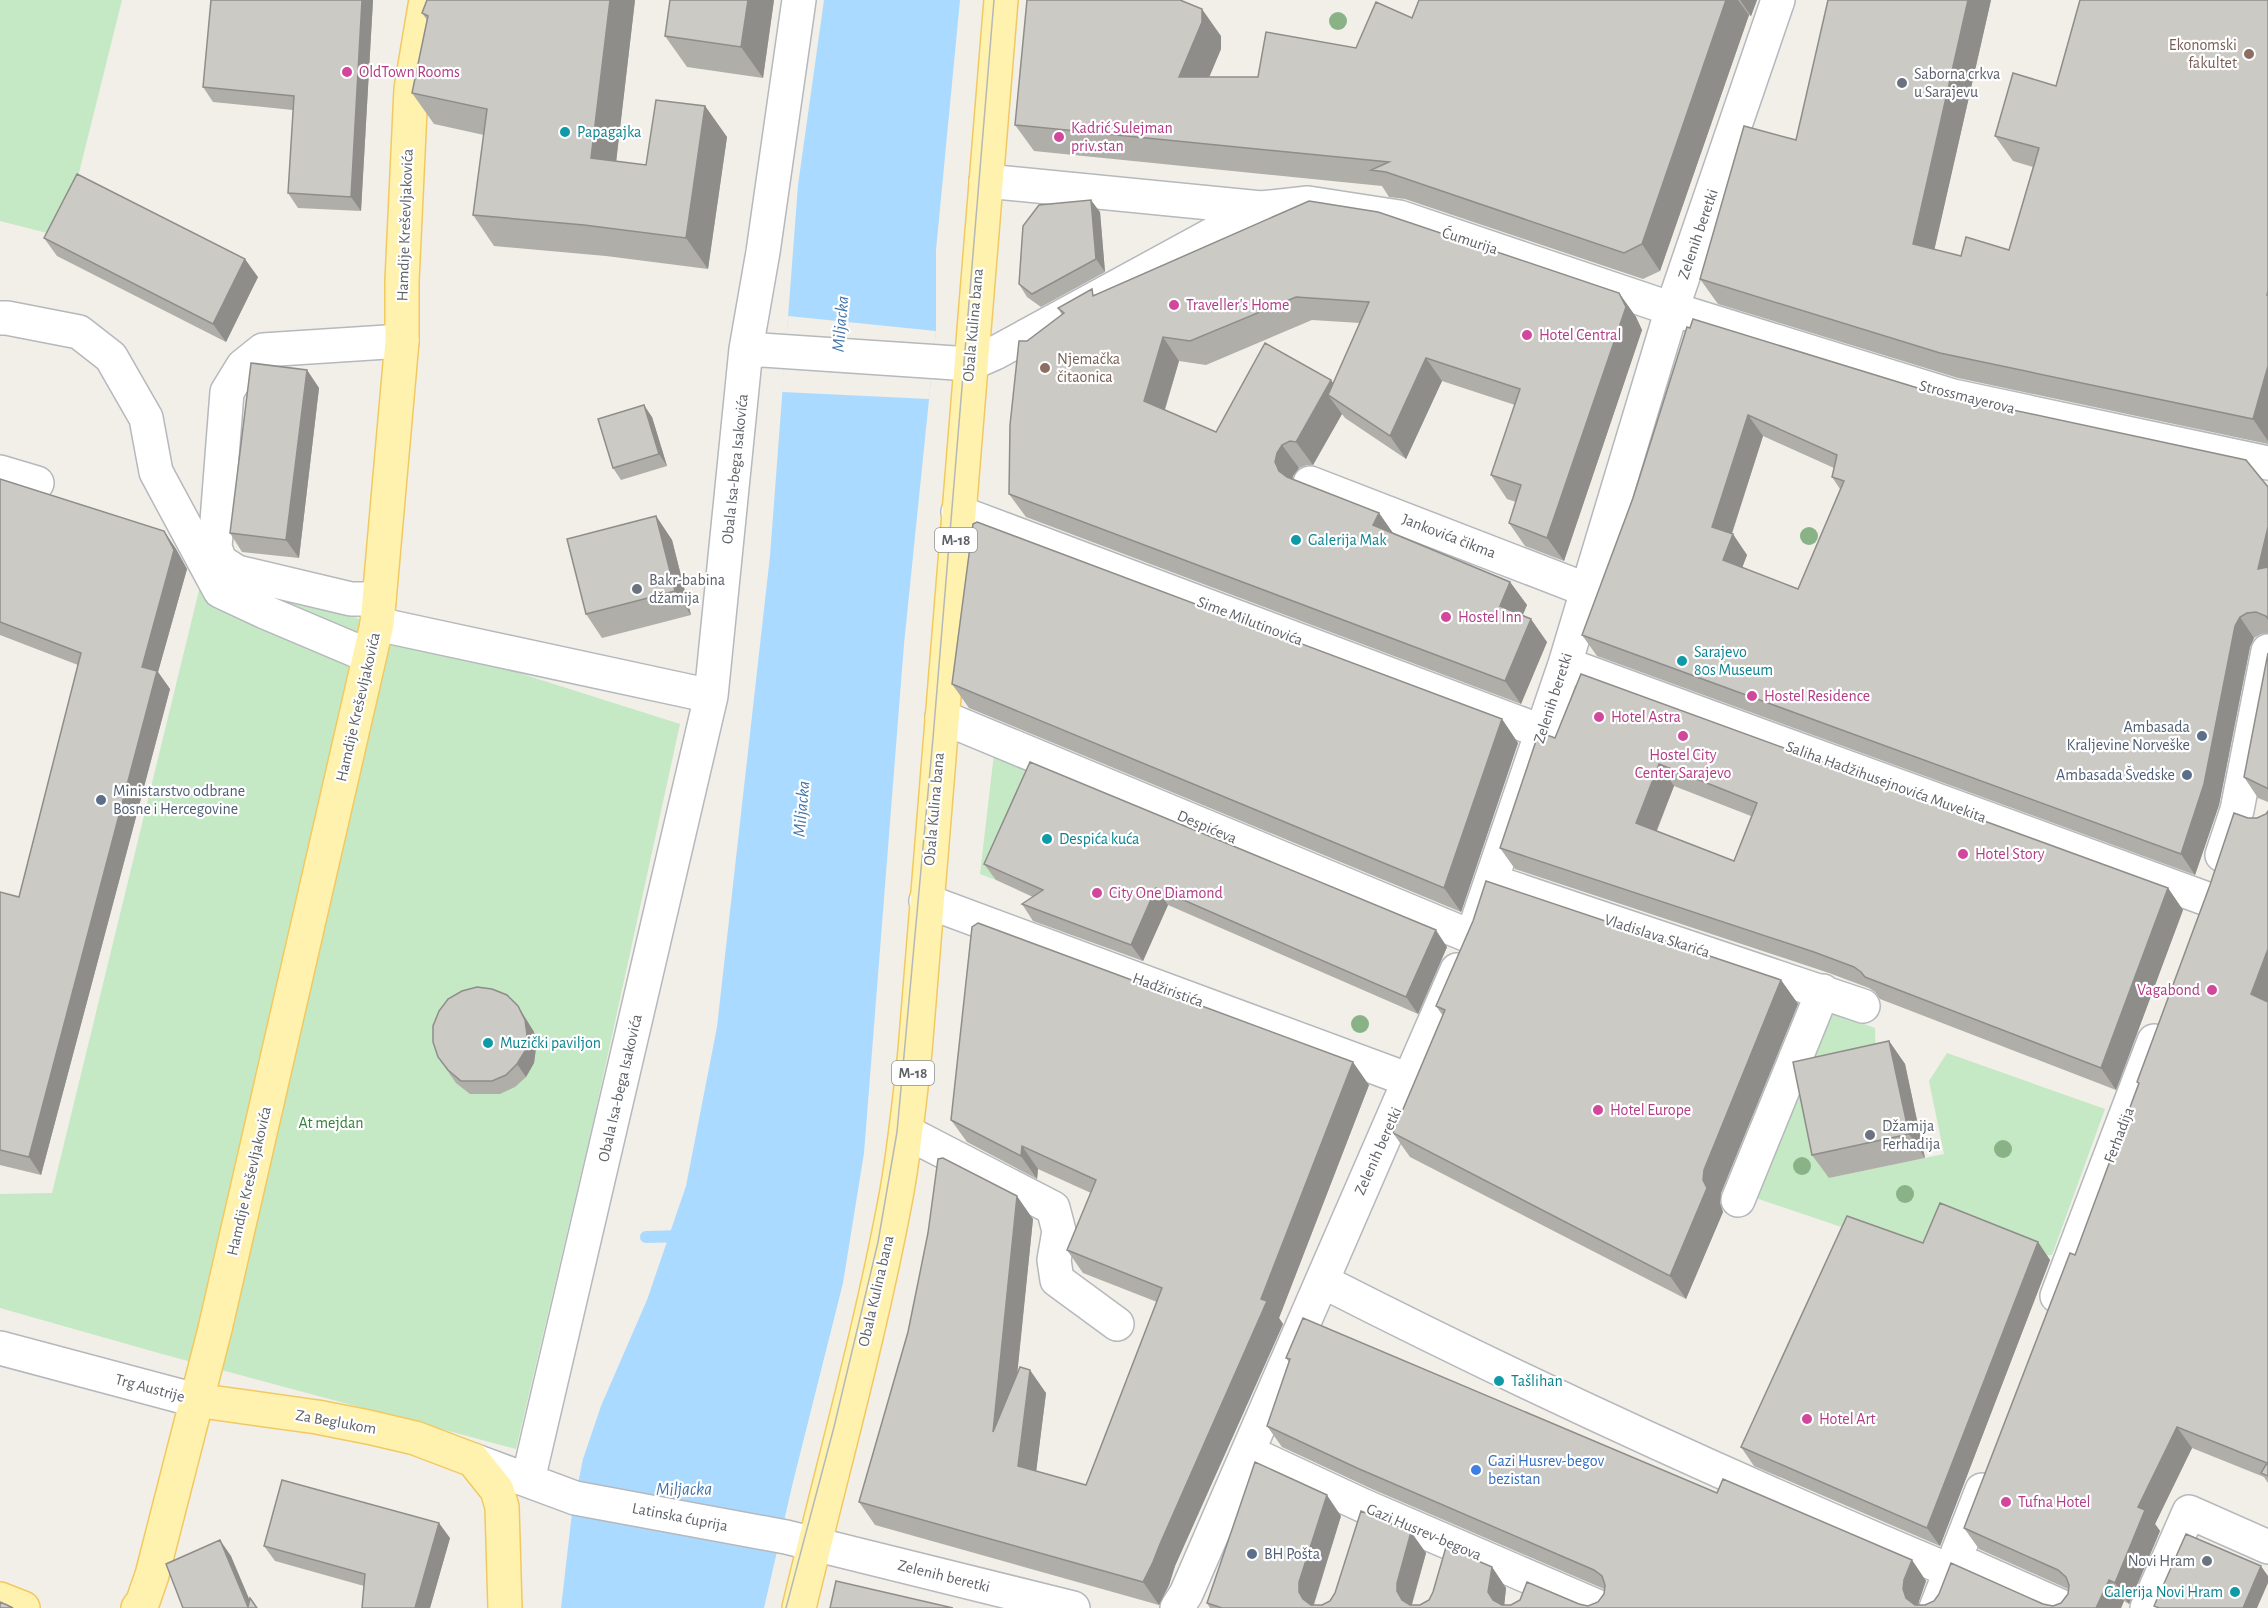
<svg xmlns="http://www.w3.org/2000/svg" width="2268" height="1608" font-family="'Alegreya Sans',sans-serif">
<rect width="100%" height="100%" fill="#f1efe8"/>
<!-- green -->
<path fill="#c5e8c5" d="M0,0h122l-59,237 -63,-16z
M203,574l142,39 44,19 291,92 -86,394 -78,331 -354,-95 -162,-46v-114l52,-1z
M994,754l49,21 -47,105 -16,-6z
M1822,1009l53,19 1,43 -47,107 115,-24 -15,-73 18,-28 158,56 -53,146 -116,4 -189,-64z"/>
<!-- water -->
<path fill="#aadaff" d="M824,0h136l-24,250v81l-32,313 -40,509 -21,130 -50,199 -29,126h-203l11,-95 11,-54 18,-53 46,-106 39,-114 31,-159 53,-471 28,-371z"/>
<!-- pier -->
<path fill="#f1efe8" d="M788,316l148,15 -7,68 -147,-7z"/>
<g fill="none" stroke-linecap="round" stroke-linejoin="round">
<!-- stream -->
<path stroke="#aadaff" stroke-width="12" d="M646,1237l37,-1"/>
<defs>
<path id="minor" d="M986,181l275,27 47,-5 91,14 273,92 281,87 315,67
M0,318h7l72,14 32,25 35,61 10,54 64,119 45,21 104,44
M746,349l224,15 25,-11 266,-145
M0,472l37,11
M1310,483l277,107
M958,512l585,220
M379,599h-28l-114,-27 -17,-11 -5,-14 12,-155 16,-26 20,-16 139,-9
M377,624l334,72 35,-347 17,-97 36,-252
M1565,664l642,235
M942,717l530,220
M2222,855l15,-45 31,-159
M1491,881l372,125
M926,901l483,179
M1476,925l89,-261 107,-355 106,-309
M906,1132l147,76 6,23 -5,29 3,20 60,44
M1738,1200l85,-209
M1322,1281c206,105 416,201 629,290
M2057,1296l97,-255
M0,1348l195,52
M1248,1452l116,54 237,102
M473,1460l102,38 211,39 287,71
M528,1480l183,-784
M1955,1559l110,49
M1177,1608l9,-14 271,-624
M1936,1608l46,-118
M2147,1608l42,-96 79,35"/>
<path id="major" d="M195,1400l122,17 51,10 47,11 58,22 24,30 5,17 3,101
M0,1599l23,9
M138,1608l5,-7 9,-26 63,-246 162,-705 25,-283v-60l9,-192 15,-89
M799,1608c33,-139 72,-276 98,-417 8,-46 13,-93 18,-140l86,-1051"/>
</defs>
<!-- minor casing -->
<use href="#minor" stroke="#b5b8bc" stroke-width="36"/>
<!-- major casing -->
<use href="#major" stroke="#f2c960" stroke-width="36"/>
<!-- minor -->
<use href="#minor" stroke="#fff" stroke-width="33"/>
<!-- major -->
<use href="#major" stroke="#fff2af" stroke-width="33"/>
<!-- tram -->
<path stroke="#b6b7b8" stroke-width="1.5" d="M786,1608l48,-181 44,-185 19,-110 36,-394 61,-738"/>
</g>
<!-- trees -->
<g fill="#89b387">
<circle cx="1338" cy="21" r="9"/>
<circle cx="1809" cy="536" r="9"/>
<circle cx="1360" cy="1024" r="9"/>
<circle cx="2003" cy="1149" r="9"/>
<circle cx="1802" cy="1166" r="9"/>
<circle cx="1905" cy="1194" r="9"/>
</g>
<!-- wall -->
<path fill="#afaea9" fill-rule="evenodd" d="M373,0l-12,211 -63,-3 -10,-15 5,-83 -80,-8 -10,-15z
M427,0h208l-19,161 30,4 59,-59 22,31 -19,132 -102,-13 -112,-10 -21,-31 11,-80 -50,-11 -22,-31 15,-73 -5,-7z
M670,0h104l-11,78 -76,-11 -22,-31z
M1419,0h338l-6,16 -2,-1 -89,256 -17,8 -238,-80 -16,-2 -7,-11 -348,-35 -19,-26 206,-89v13l-12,28h49l98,-29 56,-30z
M1991,0l-57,250 27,6 48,-6 24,-83 -20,-6 -18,-25 61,-50 212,-86v444l-310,-66 -240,-74 -18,-25 96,-139z
M1100,212l5,60 -64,35 -14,-10 -8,-13z
M44,238l214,39 -32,65 -169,-86z
M1619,293l17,24 6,13 -78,231 -39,-15 -16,-23 7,-21 -9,-3 -16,-24 24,-70 -73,-24 -36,78 -61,-41 -3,-4 -29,51h-6l-8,3 -6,8 -1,3 87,34 14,20 117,49 17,23 -5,10 25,27 -26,62 -495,-187 -17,-23 18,-153 35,-26 -4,-7 38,-14zM1312,320l48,3 -26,60 -118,49 -51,-22 14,-49 27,4z
M1687,327l247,66 334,94v146l-7,1 -7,4 -4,9 -31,158 -24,70 -598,-219 -15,-21 51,-137zM1763,436l71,32 -2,9 8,12 -42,100 -56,-21 5,-13 -15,-21z
M307,370l12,18 -20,170 -57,-6 -12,-19z
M652,417l15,49 -46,14 -8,-12z
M0,479l164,52 12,18 11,20 -29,103 12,17 -129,486 -41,-10v-272l19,4 59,-232 -78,-30z
M656,516l16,24 19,75 -89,23 -16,-24z
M2268,653v149l-10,-4 -14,-21z
M952,684l550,35 16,24 -57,169 -492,-204z
M1555,738l613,150 15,22 -67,180 -236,-91 -5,-7 -6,-4 -40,-15 -314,-104 -15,-21zM1674,786l77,30 -17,45 -77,-30z
M1030,762l417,185 -29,67 -250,-109 -25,56 -110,-40 -11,-17 11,-7 -37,-17 -12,-16z
M2268,811v672l-4,-6 -72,-29 -37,76 5,7 -31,73 -5,-3 -3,7h-911l-3,-5 134,-87 -27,89h8l8,-4 81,-69 15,21 -14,52h8l72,-38 14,21 -2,17 75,-1 9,2 10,-4 6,-8v-5l-232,-100 -90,-42 -15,-21 22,-64 -3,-4 431,135 195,67 14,21 -7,20 -1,4 125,-1 10,2 8,-3 7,-9v-5l-89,-40 -15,-21 111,-273 64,-170 -2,-3 111,-264h9l9,-4z
M1781,980l17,24 -77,189 -1,10 3,9 -37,87 -276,-142 -17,-24 50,-117 -7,-10z
M526,1019l8,13 2,16 -2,15 -8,14 -11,10 -15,7h-30l-14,-11 -18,-26z
M1889,1041l16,23 20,94 -96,20 -17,-23z
M1369,1085l-90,233 4,6 -108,242 -6,19 -10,20 -284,-80 -16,-23 174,-283 -16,153 29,21 -10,78 50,14 71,-183 -74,-29 -16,-23 24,-57 -53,-24 -1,10 -70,-37 -16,-22z
M2038,1242l12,18 -110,286 -186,-80 -13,-19z
M450,1538l-20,70h-68l2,-22 -89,-25 -11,-15z"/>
<!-- shaded-wall -->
<path fill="#8f8d8a" d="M362,0h11l-12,211 -10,-14z
M610,0h25l-22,189 -22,-31z
M748,0h26l-11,78 -22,-31z
M1726,0h12l11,15 -89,256 -18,-27z
M1740,0h17l-6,16z
M1968,0h23l-61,269 -17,-25z
M1202,9l19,27v13l-23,55 -19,-27z
M705,106l22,31 -19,132 -22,-31z
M1091,200l9,12 5,60 -9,-13z
M245,259l13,18 -32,65 -13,-18z
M1619,293l17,24 6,13 -78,231 -17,-23z
M1163,337l16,24 -19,64 -16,-24z
M1426,358l16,23 -36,78 -16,-23z
M2268,366v75l-15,-22z
M307,370l12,18 -20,170 -13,-18z
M1331,380l17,23 -20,-8 14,19 -29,51 -17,-23z
M644,405l8,12 15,49 -8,-12z
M1748,415l15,21 -36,112 -15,-21z
M1282,445l17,23 -6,8 -2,9 -12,-14 -4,-9 2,-9z
M1379,513l16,23 -22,-11z
M656,516l16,24 19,75 -16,-24z
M2268,527v57l-10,-15z
M164,531l12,18 11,20 -29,103 12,17 -129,486 -12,-18 113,-490z
M1733,534l14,21 -10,26 -14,-21z
M1510,582l17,23 -10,24 -17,-23z
M2240,617l14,21 -4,9 -31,158 -24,70 -14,-21 54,-228z
M1531,619l16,23 -26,62 -16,-23z
M1502,719l16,24 -57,169 -17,-24z
M1659,764l15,22 -23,58 -15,-21z
M1156,888l12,17 -25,56 -12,-16z
M2168,888l15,22 -67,180 -15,-22z
M1436,930l11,17 -29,67 -12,-17z
M2268,949v60l-17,-15z
M1781,980l17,24 -77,189 -1,10 3,9 -37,87 -16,-23 33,-96 1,-10z
M518,1006l16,26 2,16 -2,15 -8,14 -9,-13z
M1889,1041l16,23 20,94 -16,-24z
M1353,1062l16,23 -90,233 4,6 -108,242 -6,19 -10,20 -16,-23 118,-283z
M1022,1146l16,23 -1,10 -16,-23z
M1017,1196l16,23 -24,236 -16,-23z
M2038,1242l12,18 -110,286 -13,-18z
M1030,1370l16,23 -12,96 -16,-23z
M2177,1427l15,21 -37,76 5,7 -31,73 -14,-21 23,-76z
M1327,1495l14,21 -27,87v5l-11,-9 -4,-7v-10z
M439,1523l11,15 -20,70h-15z
M1411,1532l15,21 -14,50v5l-10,-8 -5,-9v-8z
M220,1540l11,16 22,52h-4z
M1912,1560l14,21 -7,20 -1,7 -12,-10 -3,-9 1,-9z
M2261,1566l7,10v7l-11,25h-14z
M1492,1567l14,21 -2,20h-5l-11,-16z
M2109,1580l15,21 -3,7h-25z"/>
<!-- building -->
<path fill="#cccac5" stroke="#8f8d8a" stroke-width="1.5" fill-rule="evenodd" d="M211,0h151l-11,197 -63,-4 6,-97 -91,-9z
M427,0h183l-19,158 55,7 10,-65 49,6 -19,132 -102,-13 -111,-10 14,-106 -75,-16 16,-77 -6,-3z
M670,0h78l-7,47 -76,-11z
M1027,0h153l22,9v13l-23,55h79l8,-45 90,16 20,-46 36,16 7,-18h307l-84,244 -18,9 -238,-81 -15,-2 18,-8 -374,-37z
M1828,0h140l-55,244 48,12 5,-19 43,13 30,-102 -44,-12 18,-63 43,13 24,-86h188v291l-1,4h1v71l-15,53 -313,-66 -240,-74 44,-153 52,14z
M77,174l168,85 -32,65 -169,-86z
M1091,200l5,59 -64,35 -13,-10 4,-58 16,-21z
M1309,201l69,11 241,81 7,14 -79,231 -38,-15 12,-38 -30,-10 29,-86 -94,-31 -36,78 -62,-41 41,-93 -73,-5 -106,44 -27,-4 -19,64 72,31 49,-89 66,37 -35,62 -6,-1 -8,4 -5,8 -2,9 4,9 8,6 92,36 -6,12 137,57 -10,24 31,13 -26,62 -496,-187 1,-69 9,-84h8l37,-28 -6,-5 34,-19 1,7z
M1693,319l241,74 312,67 22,27v40l-10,42 10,-2v52l-2,-3 -10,-4 -9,1 -7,4 -5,9 -31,158 -23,70 -599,-219 51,-137 54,-171 3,1zM1748,415l89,40 -5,22 12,4 -46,108 -75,-29 10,-26 -21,-7z
M251,363l56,7 -21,170 -56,-7z
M644,405l15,49 -46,14 -15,-49z
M0,479l164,52 10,19 -32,117 15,4 -128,486 -29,-7v-258l19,5 62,-244 -81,-31z
M656,516l19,75 -89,23 -19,-75z
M977,522l525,197 -58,169 -492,-204 21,-160z
M2268,653v136l-1,-1 -23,-11z
M1581,674l587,214 -67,180 -236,-91 -4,-5 -7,-5 -40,-15 -314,-104 39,-116 16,6zM1659,764l98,39 -23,58 -98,-38z
M1030,762l406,168 -30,67 -250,-109 -25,57 -109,-41 21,-14 -59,-26z
M2268,811v138l-17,45 17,8v474l-7,-3 6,-10 -90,-36 -39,80 7,3 -30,73 -6,-3 -13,28h-874l-15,-5 48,-141 72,33 -28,87v10l4,7 8,6h11l8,-4 5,-8 26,-82 50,21 -14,51v8l5,9 8,5h10l9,-5 4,-8 13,-45 46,20 -4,25 5,8 9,5h9l9,-5 7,-18 52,22 9,2 10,-4 6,-8 1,-9 -3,-9 -8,-6 -237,-102 -90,-42 23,-67 -4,-1 17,-40 414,175 6,-14 189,81 -8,20 -1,9 3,9 9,7h10l9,-4 5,-7 12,-31 92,41 10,2 8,-3 7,-9 1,-9 -3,-8 -8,-7 -94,-42 106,-275 5,2 64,-172 -2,-1 73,-197 24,-72 14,5h9l9,-4z
M1486,881l295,99 -77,190 -1,10 4,8 -37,88 -277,-143 52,-123 -9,-4 37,-85z
M978,923l375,139 -92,237 6,2 -107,243 -7,18 -10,20 -284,-80 49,-170 20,-99 10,-74 5,-1 74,38 -24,236 27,-65 10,3 -12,96 68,19 76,-197 -95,-38 29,-70 -74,-34 -1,10 -70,-36 21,-193z
M477,987l15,2 15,6 11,11 7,14 2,15 -2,16 -8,13 -11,11 -14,6h-31l-13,-11 -10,-13 -5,-15v-16l6,-15 9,-12 14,-8z
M1889,1041l20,93 -97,21 -19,-93z
M1940,1203l98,39 -111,286 -186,-81 106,-231 76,27z
M282,1480l157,43 -24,85h-53l3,-34 -101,-28z
M2186,1534l75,32 -18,42h-84l-5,-2z
M220,1540l28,67 2,-9 7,10h-74l-17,-44z
M836,1581l117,27h-123z
M0,1602l7,3 6,3h-13z"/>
<!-- markers -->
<g fill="#8d6e63" stroke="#fff" stroke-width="2">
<circle cx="2249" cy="54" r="6"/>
<circle cx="1045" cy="368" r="6"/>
</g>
<g fill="#d1479c" stroke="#fff" stroke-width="2">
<circle cx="347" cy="72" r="6"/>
<circle cx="1059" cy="137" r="6"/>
<circle cx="1174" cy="305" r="6"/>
<circle cx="1527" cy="335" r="6"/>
<circle cx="1446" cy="617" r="6"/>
<circle cx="1752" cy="696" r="6"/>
<circle cx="1599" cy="717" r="6"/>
<circle cx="1683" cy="736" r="6"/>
<circle cx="1963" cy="854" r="6"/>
<circle cx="1097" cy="893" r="6"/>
<circle cx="2212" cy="990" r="6"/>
<circle cx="1598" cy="1110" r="6"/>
<circle cx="1807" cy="1419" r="6"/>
<circle cx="2006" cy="1502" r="6"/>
</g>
<g fill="#6b7280" stroke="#fff" stroke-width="2">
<circle cx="1902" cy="83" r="6"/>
<circle cx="637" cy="589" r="6"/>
<circle cx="1870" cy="1135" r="6"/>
<circle cx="2207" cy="1561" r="6"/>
</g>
<g fill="#0f9aa8" stroke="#fff" stroke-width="2">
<circle cx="565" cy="132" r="6"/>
<circle cx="1296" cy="540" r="6"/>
<circle cx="1682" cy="661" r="6"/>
<circle cx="1047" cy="839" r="6"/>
<circle cx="488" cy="1043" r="6"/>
<circle cx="1499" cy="1381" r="6"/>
<circle cx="2235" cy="1592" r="6"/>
</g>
<g fill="#5c6f8a" stroke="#fff" stroke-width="2">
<circle cx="2202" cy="736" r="6"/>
<circle cx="2187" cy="775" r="6"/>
<circle cx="101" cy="800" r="6"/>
<circle cx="1252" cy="1554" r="6"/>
</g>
<circle fill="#3f7fe0" stroke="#fff" stroke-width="2" cx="1476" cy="1470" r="6"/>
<g text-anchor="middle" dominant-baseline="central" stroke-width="4.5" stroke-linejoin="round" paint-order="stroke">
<!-- shield labels -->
<g fill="#fff" stroke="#8f9295" stroke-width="1.5">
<rect x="935" y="528" width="42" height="24" rx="4.5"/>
<rect x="892" y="1061" width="42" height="24" rx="4.5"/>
</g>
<g font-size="15" font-weight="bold" fill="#5f6368">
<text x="956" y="540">M-18</text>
<text x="913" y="1073">M-18</text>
</g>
<!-- education labels -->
<g font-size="16" fill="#785e54" stroke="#fff" text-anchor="end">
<text x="2237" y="45">Ekonomski<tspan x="2237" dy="18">fakultet</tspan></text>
<text x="1057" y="359" text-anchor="start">Njemačka<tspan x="1057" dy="18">čitaonica</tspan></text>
</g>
<!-- hotel labels -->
<g font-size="16" fill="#b23c85" stroke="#fff" text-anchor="start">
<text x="359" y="72">OldTown Rooms</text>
<text x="1071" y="128">Kadrić Sulejman<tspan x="1071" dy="18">priv.stan</tspan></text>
<text x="1186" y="305">Traveller's Home</text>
<text x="1539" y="335">Hotel Central</text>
<text x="1458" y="617">Hostel Inn</text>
<text x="1764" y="696">Hostel Residence</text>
<text x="1611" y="717">Hotel Astra</text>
<text x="1683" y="755" text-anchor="middle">Hostel City<tspan x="1683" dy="18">Center Sarajevo</tspan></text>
<text x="1975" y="854">Hotel Story</text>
<text x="1109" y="893">City One Diamond</text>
<text x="2200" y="990" text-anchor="end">Vagabond</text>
<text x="1610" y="1110">Hotel Europe</text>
<text x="1819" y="1419">Hotel Art</text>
<text x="2018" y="1502">Tufna Hotel</text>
</g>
<!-- worship labels -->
<g font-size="16" fill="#5b616d" stroke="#fff" text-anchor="start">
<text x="1914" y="74">Saborna crkva<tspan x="1914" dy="18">u Sarajevu</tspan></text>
<text x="649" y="580">Bakr-babina<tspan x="649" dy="18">džamija</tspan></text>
<text x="1882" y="1126">Džamija<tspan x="1882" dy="18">Ferhadija</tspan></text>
<text x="2195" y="1561" text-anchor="end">Novi Hram</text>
</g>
<!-- culture labels -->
<g font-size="16" fill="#0d838f" stroke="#fff" text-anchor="start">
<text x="577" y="132">Papagajka</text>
<text x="1308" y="540">Galerija Mak</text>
<text x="1694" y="652">Sarajevo<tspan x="1694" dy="18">80s Museum</tspan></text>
<text x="1059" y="839">Despića kuća</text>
<text x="500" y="1043">Muzički paviljon</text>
<text x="1511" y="1381">Tašlihan</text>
<text x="2223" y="1592" text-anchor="end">Galerija Novi Hram</text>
</g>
<!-- street labels -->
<g font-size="16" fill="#5f6368" stroke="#fff">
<text transform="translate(405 225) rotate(-88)">Hamdije Kreševljakovića</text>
<text transform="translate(1698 234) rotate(-71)">Zelenih beretki</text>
<text transform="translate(1470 241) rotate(18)">Ćumurija</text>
<text transform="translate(973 325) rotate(-85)">Obala Kulina bana</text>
<text transform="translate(1967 397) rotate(14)">Strossmayerova</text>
<text transform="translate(735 469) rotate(-84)">Obala Isa-bega Isakovića</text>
<text transform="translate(1449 536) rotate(21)">Jankovića čikma</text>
<text transform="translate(1250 621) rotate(21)">Sime Milutinovića</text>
<text transform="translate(1553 698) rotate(-72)">Zelenih beretki</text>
<text transform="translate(358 707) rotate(-77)">Hamdije Kreševljakovića</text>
<text transform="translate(1886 782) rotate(20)">Saliha Hadžihusejnovića Muvekita</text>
<text transform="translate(934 809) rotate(-85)">Obala Kulina bana</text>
<text transform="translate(1207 827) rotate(23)">Despićeva</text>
<text transform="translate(1657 936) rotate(18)">Vladislava Skarića</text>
<text transform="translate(1168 990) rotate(20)">Hadžiristića</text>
<text transform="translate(620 1088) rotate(-77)">Obala Isa-bega Isakovića</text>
<text transform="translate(2119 1135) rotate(-69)">Ferhadija</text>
<text transform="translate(1378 1151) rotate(-66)">Zelenih beretki</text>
<text transform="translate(249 1181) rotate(-77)">Hamdije Kreševljakovića</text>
<text transform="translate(876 1291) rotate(-77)">Obala Kulina bana</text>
<text transform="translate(150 1388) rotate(15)">Trg Austrije</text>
<text transform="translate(336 1422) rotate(10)">Za Beglukom</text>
<text transform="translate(680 1517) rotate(11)">Latinska ćuprija</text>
<text transform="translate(1424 1532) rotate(23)">Gazi Husrev-begova</text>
<text transform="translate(944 1576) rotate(14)">Zelenih beretki</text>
</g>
<!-- service labels -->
<g font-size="16" fill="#4e5e75" stroke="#fff" text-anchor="end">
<text x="2190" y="727">Ambasada<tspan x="2190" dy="18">Kraljevine Norveške</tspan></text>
<text x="2175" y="775">Ambasada Švedske</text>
<text x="113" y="791" text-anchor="start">Ministarstvo odbrane<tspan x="113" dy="18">Bosne i Hercegovine</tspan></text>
<text x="1264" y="1554" text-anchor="start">BH Pošta</text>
</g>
<!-- park labels -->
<g font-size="16" fill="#348238" stroke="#fff">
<text x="331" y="1123">At mejdan</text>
</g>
<!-- shop labels -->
<g font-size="16" fill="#366cbe" stroke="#fff" text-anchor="start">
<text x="1488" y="1461">Gazi Husrev-begov<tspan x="1488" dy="18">bezistan</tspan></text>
</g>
<!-- water labels -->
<g font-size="18" font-style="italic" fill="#4174aa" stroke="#fff">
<text transform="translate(841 324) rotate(-85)">Miljacka</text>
<text transform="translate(802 809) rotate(-85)">Miljacka</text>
<text x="684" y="1490">Miljacka</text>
</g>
</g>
</svg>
